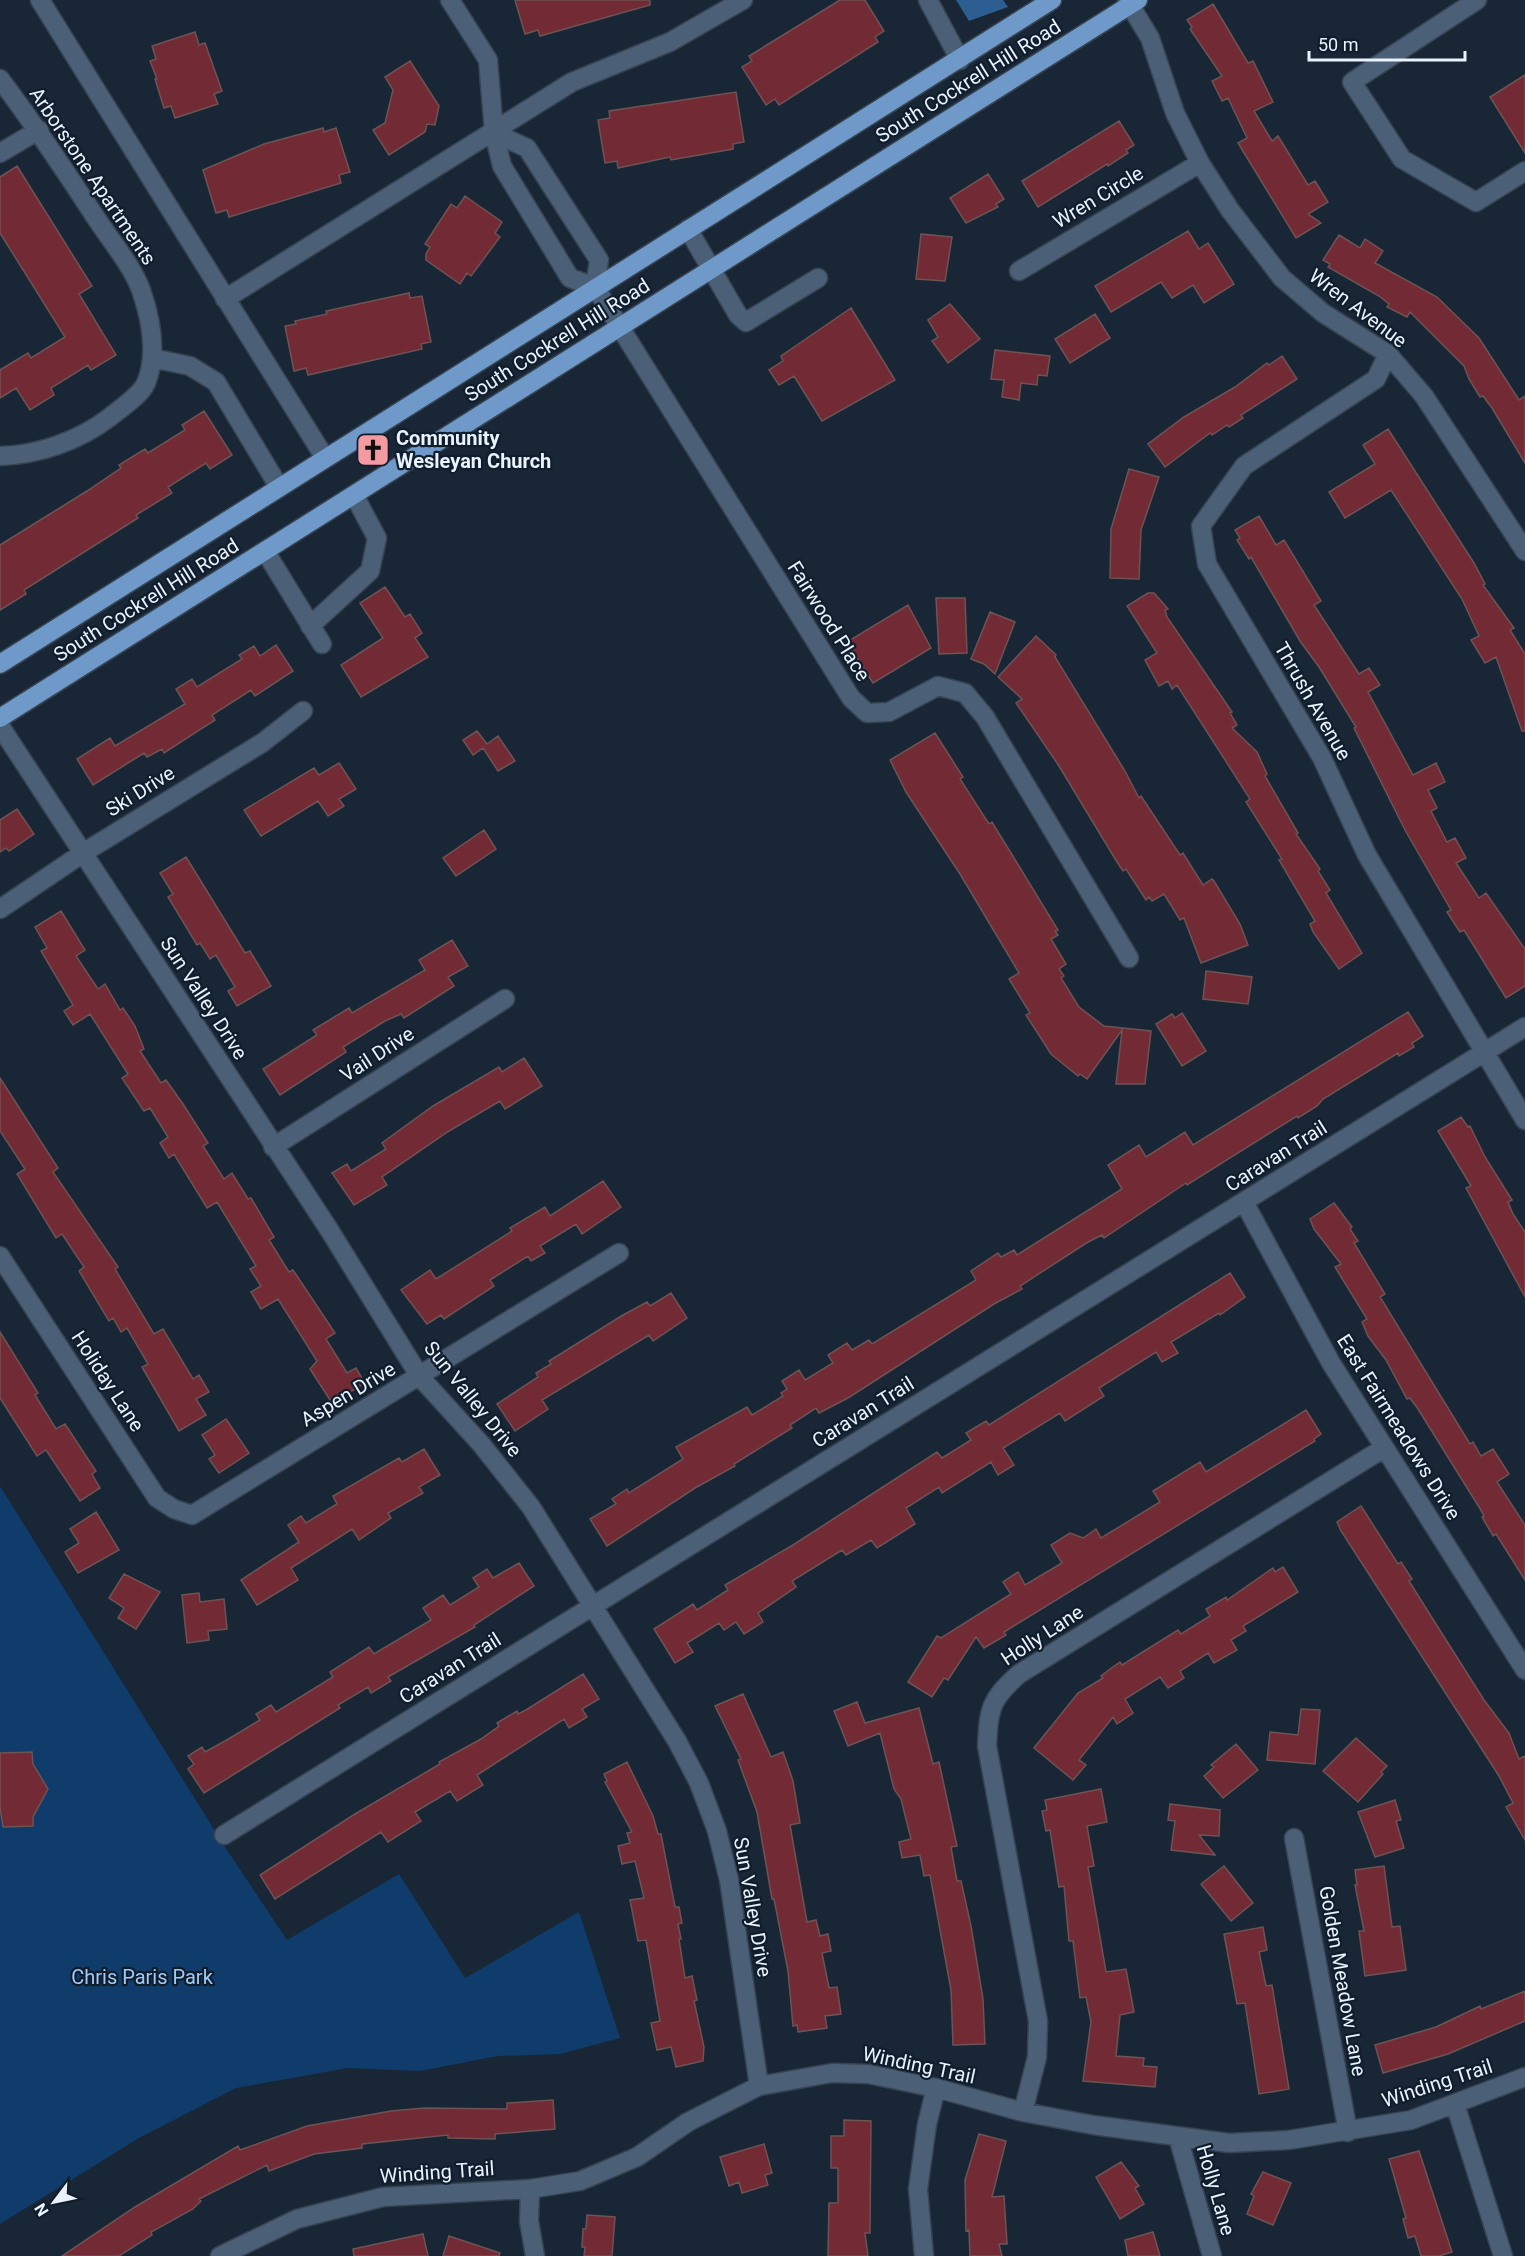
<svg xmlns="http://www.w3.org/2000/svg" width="1525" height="2256" font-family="Roboto,sans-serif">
<rect width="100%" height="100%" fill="#192636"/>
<!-- green -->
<path fill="#0f3c6a" d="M0,1486l225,361 62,93 112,-66 66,104 114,-66 41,126 -60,16 -63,2 -77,15 -72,-3 -112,20 -97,50 -139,86z"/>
<!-- forest -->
<path fill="#2d5e92" d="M956,0h47l5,7 -39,14z"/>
<!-- building -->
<path fill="#722b34" stroke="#6e5355" stroke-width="1.5" d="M515,0h135v5l-110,31 -2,-6 -13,4z
M840,0h25l19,31 -9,6 3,5 -99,63 -4,-6 -9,6 -24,-38 10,-6 -3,-5z
M1213,4l35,59 5,-2 20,41 -19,9 18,30 6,-5 30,49 7,-4 13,21 -20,12 13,9 -25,15 -58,-95 9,-5 -19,-40 -6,3 -10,-20 10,-5 -32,-47 2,-2 -5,-7z
M195,32l4,13 6,-2 17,48 -8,3 4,10 -43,14 -4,-12 -7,2 -9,-29h2l-7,-18 6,-2 -4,-13z
M410,61l29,45 -4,19 -8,-1 -2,8 -36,23 -16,-25 12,-7 8,-33 -8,-13z
M1525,75v78l-35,-56z
M736,92l8,50 -11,2v5l-62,11 -1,-3 -52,11 -1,-7 -12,2 -7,-43 12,-2 -1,-7z
M1119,121l15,24 -8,5 2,3 -20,13 -1,-2 -69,43 -16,-26z
M323,128l1,4 12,-4 14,44 -11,3 2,8 -112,34 -2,-7 -11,3 -13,-43 61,-26z
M17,166l75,120 -13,8 37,61 -25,15 -3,-5 -37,23 3,7 -24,15 -14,-22 -16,10v-28l28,-17 3,5 34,-21 -65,-104v-56z
M988,174l16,25 -8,5 2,3 -32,16 -16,-25z
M465,196l37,26 -7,11 5,4 -29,39 -4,-3 -7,11 -34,-24v-6l4,-7 -5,-3 26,-40 6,4z
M1188,231l11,18 9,-6 26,41 -30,19 -11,-18 -21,13 -11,-16 -50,30 -16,-26z
M921,234l31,3 -7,44 -29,-2z
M1339,235l21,13 5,-9 18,12 -8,12 62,34 42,41 40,62 6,-4v67l-33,-55 -9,-12 -3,1 -11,-18 -5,-13 -54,-54 -3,5 -20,-10 2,-3 -10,-8 -51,-29 2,-3 -7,-4z
M409,293l1,5 12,-2 9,46 -10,2 1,5 -114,26 -2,-7 -12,3 -9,-45 11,-2 -1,-3 32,-7 -1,-3z
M950,304l30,35 -32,24 -16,-22 6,-4 -10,-17z
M851,308l44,72 -73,41 -28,-45 -15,9 -10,-15 14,-9 -2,-5z
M1095,314l15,24 -40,25 -15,-24z
M995,350l55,6 -3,20 -9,-1 -1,10 -16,-2 -2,17 -17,-3 2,-17 -13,-1z
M1282,356l15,23 -56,36 2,3 -14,9 -2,-2 -15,10 -2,-2 -45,34 -17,-23 36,-27 51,-30 32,-24 2,2z
M204,411l28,44 -22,14 -4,-6 -38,24 4,6 -36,22 2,3 -114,72 2,4 -26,16v-65l87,-54 34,-23 -2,-3 26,-16 3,4 37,-23 -3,-5z
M1388,429l86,134 11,21 -2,1 31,43 -4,2 15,24v77h-3l-26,-74 -11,6 -14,-23 8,-4 -17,-37 -71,-109 -46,28 -16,-26 46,-28 -12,-19z
M1129,469l30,8 -18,53 -2,49 -29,-1 1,-49z
M1259,516l17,29 8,-5 37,61 -7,4 45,69 10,-6 11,17 -12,7 45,83 23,-12 9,19 -17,8 9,18 -6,3 16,31 8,-4 11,20 -10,5 23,35 7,-5 39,56v37l-19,12 -42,-68 -4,2 -13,-20 4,-2 -46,-80 -51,-102 2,-1 -37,-60 -19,-26 -49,-84 -2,2 -12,-19 3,-2 -5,-8z
M385,587l20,30 5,-3 12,19 -7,5 13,19 -67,40 -20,-32 42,-27 -23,-35z
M1148,593h6l14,16 -3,1 2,7 65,95 -2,1 7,12 -5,3 25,24 10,22 -2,2 33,57 -2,1 24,35 -2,2 12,19 -4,3 36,60 -23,16 -26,-37 -3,-8 5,-3 -36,-61 3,-1 -36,-57 4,-3 -73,-114 -5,4 -4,-8 -9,5 -14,-26 12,-7 -30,-47z
M936,598h29l2,55 -28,1z
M908,605l23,43 -58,35 -26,-41z
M990,612l25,10 -20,52 -11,-10 -13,-5z
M1036,636l20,19 -1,2 70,114 14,27 2,-2 39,59 3,-2 20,32 9,-6 2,2 26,43 8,21 -47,18 -17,-45 -4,2 -16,-26 -12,7 -3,-4 -3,3 -20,-31 -3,2 -6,-9 -58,-96 -43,-63 6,-4 -24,-22z
M276,645l17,26 -38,25 -4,-6 -39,25 3,5 -51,33 -2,-4 -15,8 -3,-4 -51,32 -16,-26 33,-21 5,8 70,-42 -9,-15 16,-10 5,8 45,-28 -3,-4 15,-9 6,10z
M477,731l10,13 11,-8 17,25 -17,10 -15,-23 -10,7 -10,-15z
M935,733l28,44 -3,2 29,45 3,-2 66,108 -3,1 3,4 -7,4 15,25 -7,5 5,7 -3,2 18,29 25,19 47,5 -6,53h-29l6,-54 -35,49 -7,-5 -2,2 -27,-22 -25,-39 4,-2 -21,-34 10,-6 -59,-99 -54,-82 -16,-32z
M339,763l17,26 -17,10 5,7 -16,10 -10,-15 -57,35 -17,-26 70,-42 5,7z
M17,809l17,25 -25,17 -3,-3 -6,4v-32z
M484,830l12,19 -40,27 -13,-18z
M186,857l59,96 5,-2 21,35 -34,20 -9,-15 7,-4 -19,-32 -6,4 -10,-16 -3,2 -29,-48 5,-3 -13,-21z
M61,911l24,39 -9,6 22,33 7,-5 15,26 3,-2 12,18 9,23 -4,2 21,32 5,-3 17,24 25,39 -5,3 21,33 8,-6 16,26 3,-1 23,39 -5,3 20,32 4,-2 42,63 -9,6 21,34 9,-5 9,15 -33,20 -22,-34 7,-8 -39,-62 -17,10 -10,-17 10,-6 -11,-17 6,-3 -39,-64 -10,6 -33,-54 -5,4 -9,-15 8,-6 -18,-29 -6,3 -22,-33 6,-4 -38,-60 -17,11 -9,-14 9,-6 -32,-54 6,-3 -12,-21z
M452,940l16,26 -20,11 6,9 -50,32 -3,-4 -16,7 -42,26 3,5 -66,43 -17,-26 54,-34 -4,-5 36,-22 3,5 73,-43 -6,-10z
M1206,971l46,6 -4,27 -45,-5z
M1408,1012l15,24 -11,7 2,4 -15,9 -1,-3 -75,46 -6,7 -19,12 -1,-2 -110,69 -1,-2 -82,55 -2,-3 -14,7 -68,44 2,3 -28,15 -146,94 -29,15 -3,-5 -26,17 2,3 -58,36 1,2 -40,22 -88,58 -17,-27 26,-15 -4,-5 15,-10 2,4 54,-34 -7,-12 71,-40 5,8 31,-19 -2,-3 6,-4 -5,-8 17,-11 6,10 28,-17 -5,-8 19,-12 5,7 17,-10 3,4 104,-64 -5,-9 27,-18 3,4 13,-7 3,5 105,-66 -14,-24 31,-20 7,12 39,-25 8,13z
M1182,1013l24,38 -24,15 -26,-42 16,-10 3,4z
M524,1058l18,28 -37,23 -5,-8 -51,30 -67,46 5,8 -33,20 -22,-32 15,-9 4,7 35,-22 -4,-6 51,-37 66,-39 3,5z
M0,1078l58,90 -5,4 65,95 -3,2 39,65 9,-5 30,50 6,-4 10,17 -13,7 10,16 -27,16 -37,-64 6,-3 -21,-36 -6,4 -8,-14 -4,3 -30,-50 5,-4 -22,-33 -6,4 -39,-64 8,-5 -25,-38z
M1461,1117l7,10 2,-1 15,31 27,43 -4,2 5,12 12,18v65l-59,-109 5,-2 -33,-55z
M603,1181l18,26 -39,27 -6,-10 -36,22 5,7 -14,8 -3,-5 -38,24 4,6 -50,33 -3,-4 -14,9 -26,-34 29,-20 6,9 76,-48 -2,-3 35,-21 5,9z
M1334,1203l18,24 -2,2 8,12 -4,2 31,51 -5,3 90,147 3,-2 8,14 12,-7 16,25 -12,8 28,43v55l-29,-46 -3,2 -11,-19 2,-1 -5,-9 -61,-98 -8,-11 -3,1 -21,-39 -18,-24 -6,-14 5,-3 -32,-52 6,-3 -27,-35 -4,-10z
M1230,1273l15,24 -25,18 -1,-2 -48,29 7,11 -16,9 -6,-10 -57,36 5,8 -39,25 -5,-8 -57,35 11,17 -16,10 -7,-13 -49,31 -3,-6 -33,21 9,16 -38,24 -6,-8 -25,15 -4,-5 -50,31 4,6 -38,26 5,9 -19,12 -8,-12 -12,8 -5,-7 -32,20 6,9 -18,11 -21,-34 39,-25 4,6 31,-20 -3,-5 68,-40 144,-93 5,6 29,-18 -5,-7 20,-12 3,4z
M671,1293l16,25 -34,23 -4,-6 -107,65 6,9 -33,22 -18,-27 41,-27 -2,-4 15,-9 -2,-3 74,-46 24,-13 3,4z
M0,1332l38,61 -3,2 21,34 9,-5 31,47 -4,3 8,14 -20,13 -34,-51 -9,6 -37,-58z
M1306,1410l15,24 -7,5 1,2 -311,191 2,3 -22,13 -8,-11 -28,43 -4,-2 -12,19 -24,-15 29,-46 4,2 70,-44 -8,-12 15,-10 7,13 37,-22 -11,-18 19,-12 13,5 13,-9 5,9 59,-36 -7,-11 47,-29 6,10z
M226,1419l23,34 -30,20 -10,-14 6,-4 -13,-20z
M424,1449l16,26 -21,12 4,6 -35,20 3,5 -32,22 -7,-11 -61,39 7,12 -41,25 -16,-25 58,-38 -11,-17 13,-9 5,7 31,-19 -4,-8 66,-38 3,4z
M1361,1506l37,58 3,-2 11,17 -3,2 20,32 55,87 25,33 10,26 6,-3v84l-19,-33 7,-4 -14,-27 -158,-245 -4,-9z
M96,1512l23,38 -41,23 -13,-21 14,-9 -9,-14z
M519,1563l15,23 -60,39 1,2 -87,50 3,4 -20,12 -3,-6 -30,18 2,3 -136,85 -16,-24 6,-5 -6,-8 14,-9 3,5 20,-11 35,-21 -4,-6 15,-9 5,7 57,-35 -3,-5 39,-25 5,7 57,-34 -8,-12 20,-13 7,10 29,-18 -6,-9 14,-9 6,9z
M1283,1567l15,25 -55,34 3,5 -15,9 6,10 -23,13 -6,-10 -28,18 4,7 -16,10 -8,-11 -35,22 8,14 -16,11 -4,-7 -34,43 7,5 -13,15 -39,-32 44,-55 25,-15 -2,-2 9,-7 10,-7 2,3 56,-35 3,4 29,-18 -4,-7 20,-12 1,3 46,-32 2,4z
M124,1574l36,18 -24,37 -18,-11 6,-10 -15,-10z
M199,1593l1,9 24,-3 3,30 -19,2 1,9 -22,3 -5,-48z
M583,1674l16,25 -17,10 5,8 -18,11 -5,-9 -87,56 6,10 -26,16 -7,-10 -35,21 6,9 -33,21 -7,-10 -106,67 -15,-24 95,-61 85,-50 -1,-2 42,-23 18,-13 -2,-3 20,-12 1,3 8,-4z
M743,1694l28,63 12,-5 10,29 7,42 -10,2 17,97 9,-2 4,16 8,-2 3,17 -9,2 7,35 8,-1 4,27 -16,2 2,12 -29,4 -1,-7 -4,1 -5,-55 -14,-72h-2l-15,-87 -19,-52 3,-1 -26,-53z
M857,1702l8,21 54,-15 14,56 6,-2 18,84 -6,1 6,34h4l10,45 12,73 2,45 -32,1 -2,-55 -21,-115 -6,1 -4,-21 -18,3 -3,-16 12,-3 -10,-40 -7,-10 -14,-56 -32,13 -14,-35z
M1301,1709l19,1 -5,54 -48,-4 3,-28 28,3z
M1356,1738l31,28 -6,6 2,2 -25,28 -35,-31z
M1236,1744l22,26 -35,28 -19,-22 10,-9 -3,-2z
M32,1752l1,12 15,25 -15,28v9l-30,1 -3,-20v-54z
M627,1762l26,54 5,18h3l14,73h4l3,16 -4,1 3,15h-2l6,39 7,-2 5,24 -3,1 10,46 -1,14 -27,6 -5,-20 -14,3 -6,-27 9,-2 -14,-81 -8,1 -8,-41 14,-2 -9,-37 -13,3 -4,-18 12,-3 -3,-10 5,-1 -27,-50 2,-1 -3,-7z
M1101,1789l6,33 -20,4 7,40 -6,1 18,105 20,-3 8,43 -14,3 -4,41 28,2 -1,8 14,1 -2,20 -72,-6 8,-59 -5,-25 -6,1 -7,-57h-4l-5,-55 -5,1 -9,-57 -4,1 -4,-20 5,-1 -2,-10z
M1395,1800l6,20 -5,1 8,27 -29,9 -17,-45z
M1170,1804l50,6 -1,26 -20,-1 16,20 -44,-5 4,-29 -7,-1z
M1224,1866l29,37 -22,18 -30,-37z
M1384,1866l8,61 8,-1 6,44 -41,6 -6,-45h5l-9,-46h2l-2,-15z
M1263,1927l4,23 -8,2 7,34 6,-1 17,104 -30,5 -14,-91 -8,1 -13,-70z
M1525,1991v30l-77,33 -65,19 -8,-28 61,-18 44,-21 1,3z
M553,2100l2,29 -60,5v5l-47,-1v-3l-86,9v4l-48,6 -45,17 -2,-6 -68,34 2,2 -8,8 -42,23 1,3 -33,21h-57l73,-49 103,-61 2,4 67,-24 84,-15 33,-3 83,1v-6z
M844,2120l27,1 -1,112h-5l3,23h-40l1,-53h9v-35h-7v-32h13z
M979,2134l27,7 -14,56 12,-1 3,48h-8l3,12h-32l-1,-26 -3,1 -1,-51z
M764,2144l8,29 -7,2 3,10 -26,8 -3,-11 -10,4 -9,-29z
M1419,2151l33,101 -13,4h-18l-6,-20 -7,2 -5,-19 3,-1 -17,-59z
M1121,2162l18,24 -4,2 9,16 -24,15 -24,-42z
M1263,2172l28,11 -18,42 -26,-11 7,-18 -3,-2z
M587,2215l28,2 -3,39h-28l1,-9h-3l1,-18h3z
M1153,2232l7,24h-32l-3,-16z
M423,2234l5,22h-74l-1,-7z
M449,2236l51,17 -1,3h-56z"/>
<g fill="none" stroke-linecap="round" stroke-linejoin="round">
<defs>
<path id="minor" d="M40,0l285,458
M450,0l38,60 6,73 8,33 68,112 25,9
M928,0l32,60
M1127,0l23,38 25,75 25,50 30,47 52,68 41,35 65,41 36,42 101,155
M1477,0l-125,82 50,77 74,43 49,-31
M0,79c35,46 66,93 98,142 14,21 34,45 43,69 10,29 17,64 5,93 -6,13 -25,25 -36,34 -31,24 -72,38 -110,39
M494,133l33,15 72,112 -4,27
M0,153l39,-23
M688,229l50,86 8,7 72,-44
M1019,271l181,-108
M595,287l256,411 16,15 22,-1 49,-26 27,7 20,24 144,241
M225,299l347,-217 98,-40 73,-42
M1388,354l-12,25 -132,87 -43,60 6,38 115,194 45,97 158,265
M152,358l38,8 26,16 63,105
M265,551l57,93
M310,626l60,-55 7,-33 -23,-43
M0,726l330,505 90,146 61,67 50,63 146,234 22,42 18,48 12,49 30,206
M0,909l83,-56 179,-110 41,-32
M273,1147l232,-148
M1244,1202l87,161 194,307
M0,1256l157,242 17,11 18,6 427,-262
M224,1835l1301,-808
M1294,1838l54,294
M1455,2104l48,152
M1023,2112l14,-55 1,-36 -51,-275c2,-38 3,-46 32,-72l365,-226
M1178,2137l34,119
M530,2189l-1,32 6,35
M220,2256l77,-37 86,-22 147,-8 50,-8 57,-24 51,-35 71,-36 73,-13 36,1 68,14 87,24 70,13 136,18 60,-3 122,-20 114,-43
M924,2256l-6,-67 9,-65 9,-36"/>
<path id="major" d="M0,664l1052,-664
M0,718l1138,-718"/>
</defs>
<!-- minor casing -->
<use href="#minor" stroke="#364352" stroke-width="21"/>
<!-- major casing -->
<use href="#major" stroke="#364352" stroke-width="21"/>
<!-- minor -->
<use href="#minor" stroke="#4b5f77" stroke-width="18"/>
<!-- major -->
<use href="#major" stroke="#6e99c8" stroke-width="18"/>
</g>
<!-- icons -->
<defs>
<symbol id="church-square" viewBox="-11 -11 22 22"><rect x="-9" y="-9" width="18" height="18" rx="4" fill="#f49aa1" stroke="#0f1d2c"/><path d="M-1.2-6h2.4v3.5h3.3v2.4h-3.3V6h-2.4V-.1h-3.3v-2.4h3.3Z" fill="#111"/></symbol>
</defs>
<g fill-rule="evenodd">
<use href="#church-square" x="354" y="431" width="38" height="38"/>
</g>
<g text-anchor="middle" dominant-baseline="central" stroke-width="4.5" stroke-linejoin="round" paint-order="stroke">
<!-- street labels -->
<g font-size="20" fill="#e9f2fd" stroke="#0f1d2c">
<text transform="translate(968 81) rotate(-32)">South Cockrell Hill Road</text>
<text transform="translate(93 176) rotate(56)">Arborstone Apartments</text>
<text transform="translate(1098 197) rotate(-31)">Wren Circle</text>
<text transform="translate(1358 308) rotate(37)">Wren Avenue</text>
<text transform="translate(557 340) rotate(-32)">South Cockrell Hill Road</text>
<text transform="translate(146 600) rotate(-32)">South Cockrell Hill Road</text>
<text transform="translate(829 621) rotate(58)">Fairwood Place</text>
<text transform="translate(1313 701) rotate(60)">Thrush Avenue</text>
<text transform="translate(140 791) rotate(-32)">Ski Drive</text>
<text transform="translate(204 998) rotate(57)">Sun Valley Drive</text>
<text transform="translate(377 1054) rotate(-33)">Vail Drive</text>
<text transform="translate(1276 1156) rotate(-32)">Caravan Trail</text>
<text transform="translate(108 1381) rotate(57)">Holiday Lane</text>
<text transform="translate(348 1394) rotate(-31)">Aspen Drive</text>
<text transform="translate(473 1399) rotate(51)">Sun Valley Drive</text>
<text transform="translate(863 1412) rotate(-32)">Caravan Trail</text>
<text transform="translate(1399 1427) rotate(58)">East Fairmeadows Drive</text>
<text transform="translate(1042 1635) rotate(-33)">Holly Lane</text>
<text transform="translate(450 1668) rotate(-32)">Caravan Trail</text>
<text transform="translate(753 1907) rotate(80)">Sun Valley Drive</text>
<text transform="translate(1343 1981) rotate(80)">Golden Meadow Lane</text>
<text transform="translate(919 2065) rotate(12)">Winding Trail</text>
<text transform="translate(1437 2083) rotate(-18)">Winding Trail</text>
<text transform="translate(437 2172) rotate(-4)">Winding Trail</text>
<text transform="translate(1216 2190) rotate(74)">Holly Lane</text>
</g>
<!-- poi labels -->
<g font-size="20" font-weight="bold" fill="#e9f2fd" stroke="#0f1d2c" text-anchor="start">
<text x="396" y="438">Community<tspan x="396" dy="23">Wesleyan Church</tspan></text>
</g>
<!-- park labels -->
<g font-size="20" fill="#a1caf8" stroke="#0f1d2c">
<text x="142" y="1977">Chris Paris Park</text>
</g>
</g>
<!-- north arrow -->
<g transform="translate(54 2202) rotate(238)" stroke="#0f1d2c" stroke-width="4.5" paint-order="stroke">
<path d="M0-4.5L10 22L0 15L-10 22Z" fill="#e9f2fd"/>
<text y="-9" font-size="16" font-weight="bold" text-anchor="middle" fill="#e9f2fd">N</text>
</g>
<!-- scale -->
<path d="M1309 51v9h156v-9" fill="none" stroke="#e9f2fd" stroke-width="3"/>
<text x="1318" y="51" font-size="18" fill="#e9f2fd" stroke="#0f1d2c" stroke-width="4.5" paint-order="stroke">50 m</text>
</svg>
